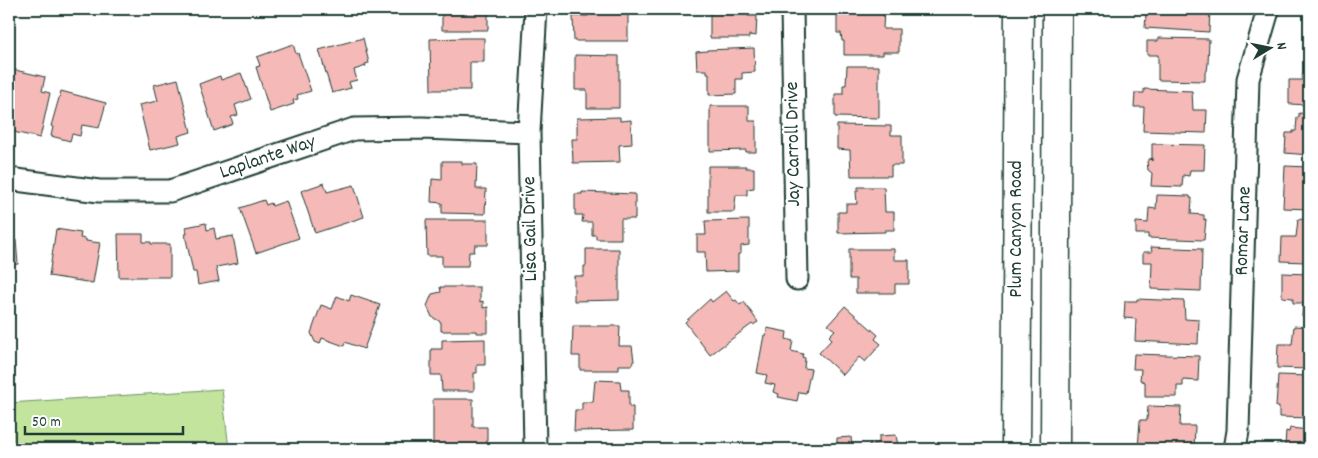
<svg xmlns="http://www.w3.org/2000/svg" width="1318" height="458" font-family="Dekko,sans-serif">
<rect width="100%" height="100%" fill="#fff"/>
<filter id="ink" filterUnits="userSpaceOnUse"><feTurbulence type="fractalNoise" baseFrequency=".02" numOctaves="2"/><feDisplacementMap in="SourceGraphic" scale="10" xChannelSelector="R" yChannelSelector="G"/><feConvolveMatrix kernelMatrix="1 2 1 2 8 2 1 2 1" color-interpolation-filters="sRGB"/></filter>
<g filter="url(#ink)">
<!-- green -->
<path fill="#c2e49d" stroke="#709068" d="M222,389l7,60h-220v-46z"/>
<!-- building -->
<path fill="#f5b9b7" stroke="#1f3d34" d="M428,9h60v21h-46v-18h-14z
M588,9h40v32h-54l-1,-25h15z
M710,9h38v7h9l-1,20 -7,-1v3h-39z
M1155,9h55l-1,23 -64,-4 1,-14h8z
M837,10h47l-1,19h16v23h-16v3h-39v-14h-2l-1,-8h-4z
M363,38l6,25 -4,1 1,2 -12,4 3,10 -8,2 2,6 -19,5 -13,-43z
M464,38h20v24h-14v28h-39l-1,-51z
M1158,38l51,1 -1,25 -1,7 -2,1v9l-47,-1v-25h-11v-14h11z
M293,44l3,10 2,-1 13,38 -14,4 1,4 -5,1 1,4 -24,8 -14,-45 4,-1 -3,-9z
M754,48l1,24 -13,1v6h-6v15l-27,1v-22h-2v-3h-10l-1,-18 11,-1v-1z
M575,55l44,1v52h-32v-18h-12z
M847,66h32v52l-44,-1v-23h8v-9h3z
M11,69l34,8 -3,14 8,2 -10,45 -31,-7 2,-8 -2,-1v-42z
M241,73l10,26 -16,6 3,10 -7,2 2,7 -19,7 -15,-47 21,-8 1,4z
M1302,75h7v30l-20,-1v-24h13z
M178,79l13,53 -13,4 2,7 -30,7 -11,-45 19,-4 -4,-16z
M1144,89l48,2 1,19h14l-1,23 -63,-2 1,-24h-10l1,-14h9z
M61,91l45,12 -7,25 -17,-3 -2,11 -8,-2 -2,7 -19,-5 2,-9 -2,-1z
M710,106h39v15h7v31h-10v-2l-36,1z
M1299,113l10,1v41l-24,-2 1,-20h7v-2h3l1,-14h2z
M620,117v4l11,-1 1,24 -13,1 1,17 -47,1 -1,-24h5v-21z
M837,125l54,1v9h11v30h-11v11h-40l-1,-26 -13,-1z
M1152,144l53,1 -1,25h-14l-1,6 -6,-1 -1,12 -31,-1 1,-13 -4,-3 -1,-9 4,-3 1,3z
M442,161h20v3h15l-1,25h10l-1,25 -43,-1v-10l-11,-1 1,-23 10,1z
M708,166h38v2h8v20l-7,1v6h-11l-2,17h-26z
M1285,166l24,1v42l-26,-1z
M324,183l3,9 27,-7 10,32 -49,16 -14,-42z
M858,187h26l1,25h9v18h-9v2l-47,1v-21h8v-8h11l-1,-13h2z
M582,192l53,2v25h-14v20h-25v-4h-4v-13h-10l1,-7h-8v-21h7z
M1157,195l33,1v2h2l-1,16 13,1v5l2,-1 -2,21 -56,-2v-4h-12v-12l12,1 1,-15 7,1z
M264,200l2,5 5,-2 1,3 14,-5 13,37 -43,15 -16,-45z
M1298,219l11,1v41h-4v1l-24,-1 1,-24h14z
M426,220h62v25h-13l-1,7h-5l-1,14h-26v-10h-15z
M749,220v25l-8,1v8h-3v17l-32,1 -1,-20h-8v-17h9l-1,-14z
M206,223l1,7 7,-2 2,11 17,-3 5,27 -22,4 3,14 -21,4 -2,-13h-3l-8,-38h2l-1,-7z
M56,229l25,4 -1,5 6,1v2l14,2 -7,40 -44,-7z
M118,234h25v8h8v2h19v33h-51z
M9,237h4v3h3l2,24 -9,1z
M1151,247l51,2 -1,42 -50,-2 1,-27h-9v-10h9z
M586,249h33v51l-45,1v-25h10v-10h2z
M849,249h45v11h15v24h-14v9h-39v-14h-7z
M1282,273l27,1v42h-7l1,-13h-10v-5l-11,-1z
M440,287h40v15l3,-1v7l5,-1v26h-11v-2h-36v-9l-9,-5 -5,-11 5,-12 9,-2z
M726,291l8,10 2,-1 4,5 4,-3 14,20 -5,3 -1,-1 -42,31 -25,-33 25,-23 2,3z
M351,295l29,10 -16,44 -19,-7 -1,4 -22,-8 -2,6 -5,-2 -4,-9 10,-28 11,4 5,-13 12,5z
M1137,299l47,2 1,18 14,1 -1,24 -63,-3 1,-22 -12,-1 1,-17h12z
M845,306l33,29 -3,4 6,5 -16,18 -6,-5 -16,18 -24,-22 13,-14 -3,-3 6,-6 -7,-5z
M573,326h47l-1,20h13l2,15 -2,4h-13v5h-39v-14h-8z
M1294,326l15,1v42l-32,-1 1,-24h14z
M767,328l20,4 -1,7 7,2 -2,10 12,3 -1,3 3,1 -1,10 7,1 -5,24 -7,-1 -2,9 -19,-4 1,-3 -6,-2 2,-7 -10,-2 2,-8 -10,-2 7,-38 2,1z
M485,339v26h-8v8h-3v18h-32l-1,-16h-10v-26h11v-9z
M1134,354l65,2 -1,25 -15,-1v6h-6v11h-32v-15l-5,-2 1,-11h-8z
M1278,375l31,1v42l-30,-1v-10h-3z
M595,380l25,1 1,9h8v17h4v23l-59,1 1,-21h7v-8h11z
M433,399h40v28h14v22h-54z
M1148,406l33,1 -1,19h15l-1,23h-56l2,-29h7z
M1290,428l19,2v19h-35l1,-3h10l1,-15 3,1z
M896,435l2,11 12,-2v5h-42h2l-1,-5 10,-1v-7z
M851,437l1,11 3,1h-41l-1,-3 24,-2v-6z"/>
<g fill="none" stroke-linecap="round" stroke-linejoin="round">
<defs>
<path id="street" d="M792,9l5,270
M9,179l90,12h71l184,-62 68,-1 107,4
M535,449l-6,-317 7,-123
M1235,449l3,-18 10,-352 19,-65"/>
<path id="secondary" d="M1016,449l3,-440
M1055,449l2,-440"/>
</defs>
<!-- street casing -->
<use href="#street" stroke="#1f3d34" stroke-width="25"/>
<!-- secondary casing -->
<use href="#secondary" stroke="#1f3d34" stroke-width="31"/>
<!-- street -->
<use href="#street" stroke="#fff" stroke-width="21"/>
<!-- secondary -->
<use href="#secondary" stroke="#fff" stroke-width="28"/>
</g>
</g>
<g text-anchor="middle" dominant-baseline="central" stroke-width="4.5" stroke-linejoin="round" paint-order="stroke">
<!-- street labels -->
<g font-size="20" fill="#1f3d34" stroke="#fff">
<text transform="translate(794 144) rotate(-91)">Jay Carroll Drive</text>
<text transform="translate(268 158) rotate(-19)">Laplante Way</text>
<text transform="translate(531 229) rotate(-91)">Lisa Gail Drive</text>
<text transform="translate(1017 229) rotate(-90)">Plum Canyon Road</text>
<text transform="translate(1244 231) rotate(-88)">Romar Lane</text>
</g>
</g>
<!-- margin -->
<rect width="1318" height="458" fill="none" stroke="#fff" stroke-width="30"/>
<rect x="15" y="15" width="1288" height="428" fill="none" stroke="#1f3d34" stroke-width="2" filter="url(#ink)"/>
<!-- north arrow -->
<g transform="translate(1270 48) rotate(80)" stroke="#ffffff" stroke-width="4" paint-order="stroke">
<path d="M0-4L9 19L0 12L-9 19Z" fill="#1f3d34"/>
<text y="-8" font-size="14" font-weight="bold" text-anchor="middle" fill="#1f3d34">N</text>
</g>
<!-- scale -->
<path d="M25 426v8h158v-8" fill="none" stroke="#1f3d34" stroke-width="2.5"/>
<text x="32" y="426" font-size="15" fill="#1f3d34" stroke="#ffffff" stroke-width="4" paint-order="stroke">50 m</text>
</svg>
